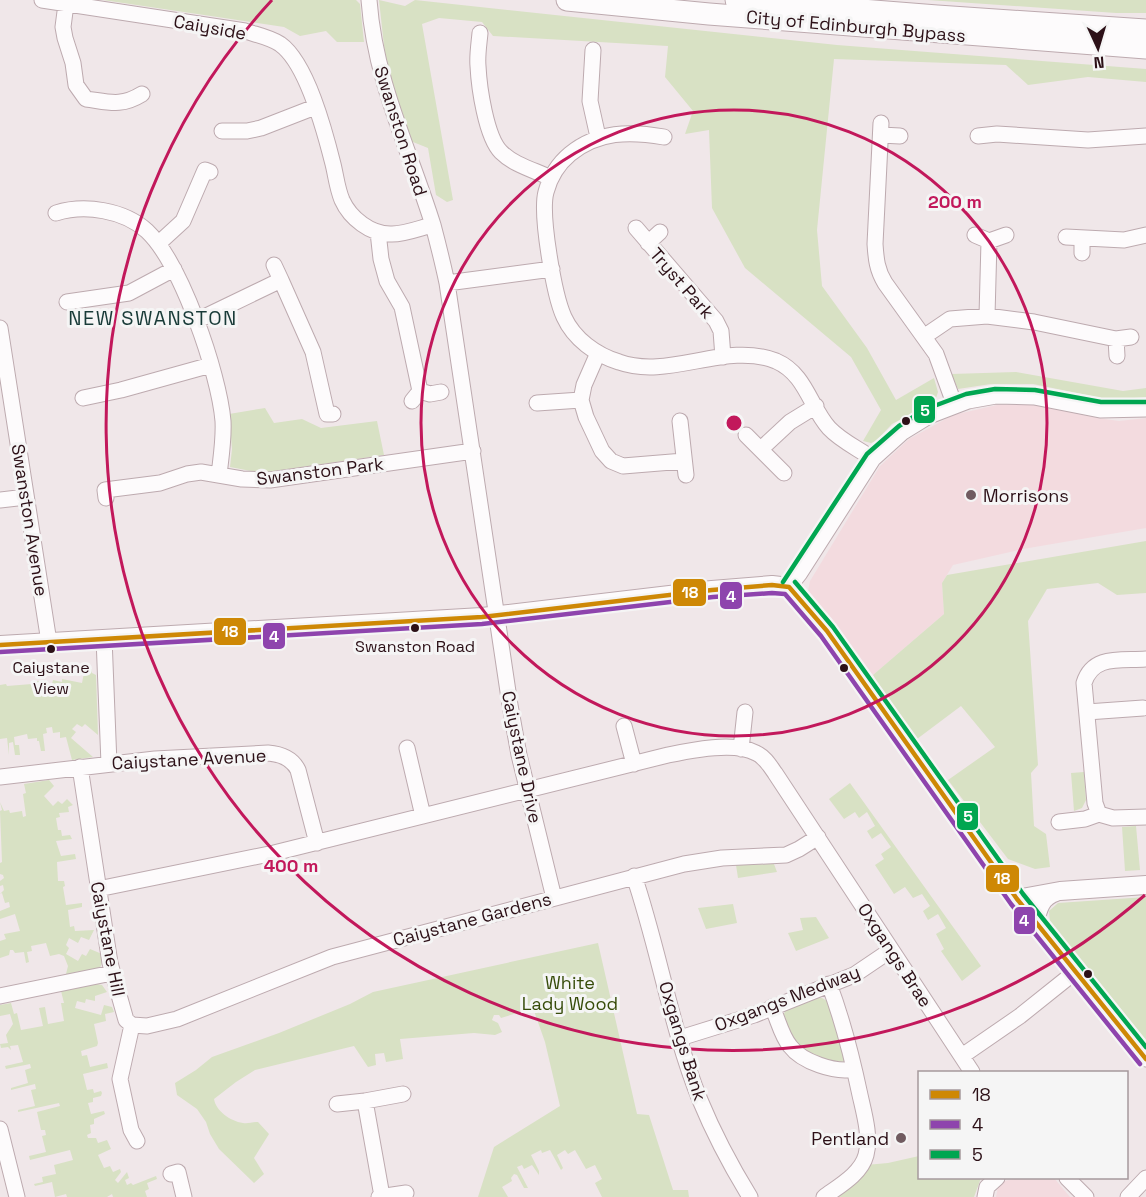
<svg xmlns="http://www.w3.org/2000/svg" width="1146" height="1197" font-family="'Space Grotesk',sans-serif">
<rect width="100%" height="100%" fill="#f0e7e9"/>
<!-- built -->
<path fill="#f3dbdf" d="M997,405h36l65,13 21,3 27,-3v110l-123,21 -70,16 -11,18 2,31 -71,61 -62,-76 -3,-8 2,-10 70,-115 29,-27 44,-24z
M1019,1178h35l16,19h-74l3,-15z"/>
<!-- green -->
<path fill="#d8e1c4" d="M103,0h253l4,4 4,38h-27l-11,-11 -26,5 -16,-9z
M379,0l26,6 10,-6 422,45 309,24v13l-58,-5 -60,8 -22,-20 -172,-6 -17,171 5,56 45,62 29,52 38,-22 4,14 -3,9 -43,23 -16,17 -5,2 -8,-2 18,-31 -30,-53 -106,-89 -33,-60 -3,-78 -24,4 8,-23 -28,-34 3,-31 -175,-10 -11,-14 -43,-4 -17,6 31,176 -6,2 -11,-7 -8,-47 -20,-8 -22,-76z
M928,0h218v13h-30z
M1016,372l107,19 23,-3v9l-35,3 -78,-16h-42l-33,5 -7,-15z
M265,408l9,15 28,-4 19,9 56,-7 7,34 -122,18 -32,-6 2,-18 -3,-35z
M1146,541v52l-29,2 -19,-12 -51,6 -19,32 10,144 -7,8 3,53 12,8 4,33 -15,2 -27,-10 -60,-79 47,-33 -34,-41 -44,33 -38,-52 -6,-12 71,-61 -2,-31 5,-8z
M85,668l7,1v4l4,2 2,60 -13,-11 -3,3 -5,-3 -5,5 4,3 -5,6 22,19 -21,3 -6,-23 -6,1v-6l-7,1 -1,-6 -6,1 1,5 -4,1 2,17h-4l-2,-10h-2v-3l-9,1 -1,-5 -13,3 1,8h4l1,10h-5l-2,-13 -4,1v12l-2,-17 -7,1v-54l6,-1 1,2 25,-2 1,6h4v-9h9l2,4 4,-1 1,-4 9,2v-3l20,4z
M1084,772l2,28 -4,8 -8,3 -3,-38z
M49,780l5,6 -10,10 9,10 5,-5 4,3 5,-5 6,6 -5,2 1,5 -10,1 1,4 -4,1 2,12h3l1,6 8,-1 2,4 -16,2 5,15 14,-2 1,5 -19,3 1,19h6l1,5 -2,1 3,18 16,-2v4l-14,3 2,17 4,-1 1,5 19,-1 -5,10 -8,-3 -3,6 -9,-5 -3,7 3,3 -3,6 12,7 4,-7 4,2 4,-7 12,5v9l-2,5 -28,7 -6,-1 2,-8 -4,-10 -5,-2 -9,2 -4,-13 -15,3 1,5 -5,1 2,10 -3,1 -2,-11 -9,1 -2,-3h-3l-1,5 -9,3v-17l6,-2 -2,-5 16,-3 -5,-17 -15,5v-8l10,-4 -1,-5 -4,1 -3,-10 -2,1 4,-4 -1,-5 -3,1v-5l4,-3 -1,-3 -3,-1v-11l2,-1 -2,-51 2,-1 -2,-8 4,9 5,-1 1,3 12,-2 1,6 3,-1 -3,-22 3,-1 -2,-9z
M850,783l131,183 -19,15 -21,-30 3,-2 -8,-15 10,-6 -8,-14 -10,6 -5,-9 7,-5 -8,-12 -9,4 -8,-11 -11,7 -19,-29 9,-6 -3,-5 10,-7 -10,-14 -9,6 -5,-8 8,-5 -8,-14 -8,6 -4,-6 -11,7 -15,-20z
M1136,826l4,44 -15,1 -3,-44z
M774,864l3,8 -39,6 -2,-13z
M1146,897v148l-96,-123 -1,-11 9,-8z
M733,904l4,19 -31,6 -8,-21z
M816,917l13,21 -33,13 -8,-18 15,-3 -3,-12z
M598,943l39,171 12,1 24,75h15l1,7h-87l-7,-14 7,-4 -7,-14 -9,4 -11,-19 -7,4 -3,-4 -8,5 6,13 -2,2 -11,-20 -8,3 -1,-3 -10,5 8,16v4l-7,-10 -8,4 -2,-4 -5,2 11,21h-4l-7,-13 -3,-1 -3,4 1,3 -10,6 6,10h-30l16,-50 66,-41 -15,-64 -12,-34 -32,10 -2,-3h-5l-2,5 6,3 4,9 -7,3 -21,-2 -74,6 3,20 -17,3 -2,-9 -9,1 1,11 -8,2 -14,-21 -99,24 -19,12 -22,17c2,12 16,22 29,24 4,1 10,-1 15,-1l11,12 -15,24 10,16 -10,9 -35,-34 -9,-15 -4,-12 -9,-13 -20,-14 -2,-12 21,-13 16,-13 67,-24 71,-29 23,-12z
M96,984l6,1 5,7 -12,4v5l-9,-2 -1,4 -8,-2 -2,7 26,7 3,-10 8,2 2,5 -9,2 1,7 -12,3 4,19 -1,3 -16,5 1,5 5,-1 3,12 17,-4 1,5 -25,6 4,16 6,-1 1,4 7,-2 1,2 -1,3 -8,2v4l-5,1 3,11 13,-3 1,3 -11,5v5l-4,1 1,8 -4,2 1,3h8l2,5 9,-3 4,9 -13,6 6,13 6,-2 3,6 7,-3 1,3 -6,8 3,3 9,-11 2,6 -4,2 2,5 4,-2 2,2 23,-9 1,3 -10,4 2,6 -4,2 2,6h-34l-1,-3 -5,3h-40l-1,-3 -11,3 -3,-15 -17,4 -1,-2 9,-2 -1,-5 14,-3 -2,-9 19,-5 -3,-10 -40,10 -1,-4 17,-4 -4,-16 4,-1 -1,-5h-4l-4,-18 23,-6 -1,-3 -41,9v-2l17,-4 -4,-16 5,-1 -1,-5 -24,6v-2l17,-5 -3,-13 6,-2 -1,-4 -24,5 -1,-3 18,-4 -5,-17 -8,1 1,4 -3,-3 -7,1 -1,-4 8,-1 -2,-8 7,-11 -3,-10 -10,2v-11l11,-2 3,11 3,-1 4,17 22,-4 -4,-18 6,-1 3,17 16,-3 -3,-18h3l-3,-12z
M814,997l8,1 7,4 17,59 -9,2 -19,-3 -25,-17 -10,-27 3,-7z
M919,1156l1,22h61l-7,19h-141l30,-22 3,-10 22,-2z"/>
<g fill="none" stroke-linecap="round" stroke-linejoin="round">
<defs>
<path id="minor" d="M42,0l203,31c12,4 24,6 35,13 27,19 45,88 53,120 3,12 4,24 9,36 8,18 29,35 50,34 13,0 28,-6 40,-9
M369,0c6,82 40,148 64,225 5,19 10,39 14,58l63,422 9,50 35,143
M66,4l-3,23 2,11 8,25 3,22 10,14c23,3 35,8 56,-5
M480,33c-1,11 -3,23 -2,33 1,21 8,71 23,86 13,13 33,18 50,26
M593,50l-3,51 8,36
M881,123l-6,121c1,15 2,26 10,39l51,71 19,52
M222,131h25l14,-3 54,-21
M881,135l19,1
M978,136l19,-2 91,6 58,-4
M664,137c-34,-6 -66,-6 -94,17 -12,10 -20,23 -24,38 -6,22 8,103 18,125 10,22 32,38 55,45 50,18 107,-21 157,-1 30,13 34,46 53,67 12,13 30,21 44,31
M56,213c29,-9 68,-3 91,18 34,32 72,142 76,190 1,18 -2,36 -4,54
M636,228l80,93 5,10 2,26
M378,232l3,27 6,22 15,26 18,84
M975,235l14,6 17,-6
M1066,237l58,3 22,-5
M159,243l24,-22 22,-51 5,2
M648,243l12,-11
M1082,253v-15
M274,265l7,15
M447,283l105,-14
M67,302l62,-9 45,-24
M987,316l2,-75
M196,321l85,-41 32,72 14,62h6
M0,328l49,314
M925,336l25,-17 37,-3 47,6 82,17 15,-2
M1116,339l1,17
M598,353l-14,32 -3,15 5,17 16,34 9,10 12,5 61,-5
M83,398l38,-8 90,-25
M412,401l8,-10 10,3 11,-2
M537,403l44,-3
M680,421l6,54
M746,435l38,38
M761,449l29,-27 26,-16
M106,498l-1,-8 55,-7 27,-9 14,-2 41,7 28,1 203,-29
M0,500l26,-3
M789,587l11,-14 73,-114 30,-27 26,-16 39,-15 28,-5 38,1 66,13 46,-1
M104,638l5,126
M1087,712l56,-4
M624,726l10,38
M407,748l16,68
M741,749l4,-37
M80,767l30,196 16,57 6,5 -12,54 11,51 6,11
M0,777l155,-18 113,-6c13,1 24,5 30,17l19,73
M1099,814l-4,-11 -11,-120c9,-29 38,-22 62,-24
M1099,814l14,4 33,-1
M1059,822l26,-3 14,-5
M634,876c25,74 37,152 66,224 14,34 31,66 50,97
M98,889l176,-36 394,-98c23,-5 67,-14 88,-2 9,4 14,13 19,20l197,299
M1017,899l129,160
M0,996l112,-23
M772,1007c6,12 9,28 18,39 12,16 45,27 64,23
M132,1025l15,1 30,-7 155,-62 352,-93 38,-6 64,-3 13,-6 19,-12
M680,1038l74,-23 100,-40 37,-25
M962,1056l58,-40 55,-44
M365,1101l17,95
M337,1104l28,-3 38,-7
M0,1129l17,68
M171,1174l7,-2 6,25
M1067,1178l19,19
M379,1197l27,-4
M824,1197c15,-11 37,-23 42,-42 5,-18 -2,-42 -6,-60 -8,-38 -17,-74 -31,-111
M985,1197l2,-10 10,-9
M1128,1197l18,-19"/>
<path id="major" d="M0,645l482,-28 230,-27 60,-5 17,2 38,44 35,48 155,220 43,-8 86,-6
M1035,922c3,-14 6,-25 21,-30"/>
<path id="highway" d="M567,0l142,14 437,34
M736,0l201,16 209,14"/>
</defs>
<!-- minor casing -->
<use href="#minor" stroke="#bdaaaf" stroke-width="17"/>
<!-- major casing -->
<use href="#major" stroke="#bdaaaf" stroke-width="20"/>
<!-- highway casing -->
<use href="#highway" stroke="#bdaaaf" stroke-width="23"/>
<!-- minor -->
<use href="#minor" stroke="#fdfbfc" stroke-width="15"/>
<!-- major -->
<use href="#major" stroke="#fdfbfc" stroke-width="18"/>
<!-- highway -->
<use href="#highway" stroke="#fdfbfc" stroke-width="21"/>
<defs>
<path id="bus-1" d="M0,645l482,-28 230,-27 60,-5 17,2 38,44 190,268 129,160"/>
<path id="bus-2" d="M0,652l482,-28 231,-27 59,-4 13,1 36,42 190,268 129,160"/>
<path id="bus-3" d="M783,582l84,-128 32,-28 27,-17 40,-15 29,-5 40,1 66,12h45
M795,582l38,45 190,267 123,153"/>
</defs>
<!-- bus-1 casing -->
<use href="#bus-1" stroke="#f5f5f5" stroke-width="9"/>
<!-- bus-2 casing -->
<use href="#bus-2" stroke="#f5f5f5" stroke-width="9"/>
<!-- bus-3 casing -->
<use href="#bus-3" stroke="#f5f5f5" stroke-width="9"/>
<!-- bus-1 -->
<use href="#bus-1" stroke="#ce8805" stroke-width="4.5"/>
<!-- bus-2 -->
<use href="#bus-2" stroke="#8e44ad" stroke-width="4.5"/>
<!-- bus-3 -->
<use href="#bus-3" stroke="#00a651" stroke-width="4.5"/>
</g>
<!-- distance rings -->
<g fill="none" stroke="#c2185b" stroke-width="3">
<circle cx="734" cy="423" r="313"/>
<path d="M1145 895A626 626 0 0 1 272 0"/>
</g>
<!-- markers -->
<g fill="#2c1017" stroke="#f5f5f5" stroke-width="2">
<circle cx="906" cy="421" r="5"/>
<circle cx="415" cy="628" r="5"/>
<circle cx="51" cy="649" r="5"/>
<circle cx="844" cy="668" r="5"/>
<circle cx="1088" cy="974" r="5"/>
</g>
<g fill="#715b60" stroke="#f5f5f5" stroke-width="2">
<circle cx="971" cy="495" r="6"/>
<circle cx="901" cy="1138" r="6"/>
</g>
<g text-anchor="middle" dominant-baseline="central" stroke-width="6" stroke-linejoin="round" paint-order="stroke">
<!-- bus labels -->
<g font-size="16" fill="#2c1017" stroke="#f5f5f5">
<text x="415" y="646">Swanston Road</text>
<text x="51" y="667">Caiystane<tspan x="51" dy="21">View</tspan></text>
</g>
<!-- street labels -->
<g font-size="18" fill="#2c1017" stroke="#f5f5f5">
<text transform="translate(856 26) rotate(5)">City of Edinburgh Bypass</text>
<text transform="translate(210 27) rotate(10)">Caiyside</text>
<text transform="translate(401 131) rotate(72)">Swanston Road</text>
<text transform="translate(682 283) rotate(49)">Tryst Park</text>
<text transform="translate(320 471) rotate(-7)">Swanston Park</text>
<text transform="translate(30 520) rotate(81)">Swanston Avenue</text>
<text transform="translate(522 757) rotate(78)">Caiystane Drive</text>
<text transform="translate(189 759) rotate(-3)">Caiystane Avenue</text>
<text transform="translate(472 919) rotate(-15)">Caiystane Gardens</text>
<text transform="translate(108 939) rotate(79)">Caiystane Hill</text>
<text transform="translate(895 955) rotate(57)">Oxgangs Brae</text>
<text transform="translate(787 998) rotate(-21)">Oxgangs Medway</text>
<text transform="translate(683 1041) rotate(73)">Oxgangs Bank</text>
</g>
<!-- poi labels -->
<g font-size="18" fill="#2c1017" stroke="#f5f5f5" text-anchor="start">
<text x="983" y="495">Morrisons</text>
<text x="889" y="1138" text-anchor="end">Pentland</text>
</g>
<!-- park labels -->
<g font-size="18" fill="#374c0a" stroke="#f5f5f5">
<text x="570" y="982">White<tspan x="570" dy="21">Lady Wood</tspan></text>
</g>
<!-- neighbourhood labels -->
<g font-size="20" letter-spacing="1.5" fill="#193b38" stroke="#f5f5f5">
<text x="153" y="318">NEW SWANSTON</text>
</g>
</g>
<circle cx="734" cy="423" r="9" fill="#c2185b" stroke="#f5f5f5" stroke-width="3"/>
<g font-size="18" text-anchor="middle" font-weight="bold" fill="#c2185b" stroke="#f5f5f5" stroke-width="6" stroke-linejoin="round" paint-order="stroke">
<text x="955" y="208">200 m</text>
<text x="291" y="872">400 m</text>
</g>
<g stroke="#f5f5f5" stroke-width="2">
<rect x="913" y="395" width="23" height="29" rx="6" fill="#00a651"/>
<rect x="672" y="578" width="35" height="29" rx="6" fill="#ce8805"/>
<rect x="719" y="581" width="24" height="29" rx="6" fill="#8e44ad"/>
<rect x="213" y="617" width="34" height="29" rx="6" fill="#ce8805"/>
<rect x="262" y="622" width="24" height="28" rx="6" fill="#8e44ad"/>
<rect x="956" y="802" width="23" height="29" rx="6" fill="#00a651"/>
<rect x="985" y="864" width="35" height="29" rx="6" fill="#ce8805"/>
<rect x="1013" y="906" width="23" height="29" rx="6" fill="#8e44ad"/>
</g>
<g font-size="16" text-anchor="middle" font-weight="bold" fill="#fff">
<text x="925" y="416">5</text>
<text x="690" y="598">18</text>
<text x="731" y="602">4</text>
<text x="230" y="637">18</text>
<text x="274" y="642">4</text>
<text x="968" y="822">5</text>
<text x="1002" y="884">18</text>
<text x="1024" y="926">4</text>
</g>
<!-- legend -->
<rect x="918" y="1071" width="210" height="108" fill="#f5f5f5" stroke="#a5999c" stroke-width="1.5"/>
<rect x="930" y="1090" width="30" height="9" fill="#ce8805" stroke="#a5999c" stroke-width="1.5"/>
<text x="972" y="1101" font-size="18" fill="#2c1017">18</text>
<rect x="930" y="1120" width="30" height="9" fill="#8e44ad" stroke="#a5999c" stroke-width="1.5"/>
<text x="972" y="1131" font-size="18" fill="#2c1017">4</text>
<rect x="930" y="1150" width="30" height="9" fill="#00a651" stroke="#a5999c" stroke-width="1.5"/>
<text x="972" y="1161" font-size="18" fill="#2c1017">5</text>
<!-- north arrow -->
<g transform="translate(1098 48) rotate(176)" stroke="#f5f5f5" stroke-width="4.5" paint-order="stroke">
<path d="M0-4.5L10 22L0 15L-10 22Z" fill="#2c1017"/>
<text y="-9" font-size="16" font-weight="bold" text-anchor="middle" fill="#2c1017">N</text>
</g>
</svg>
